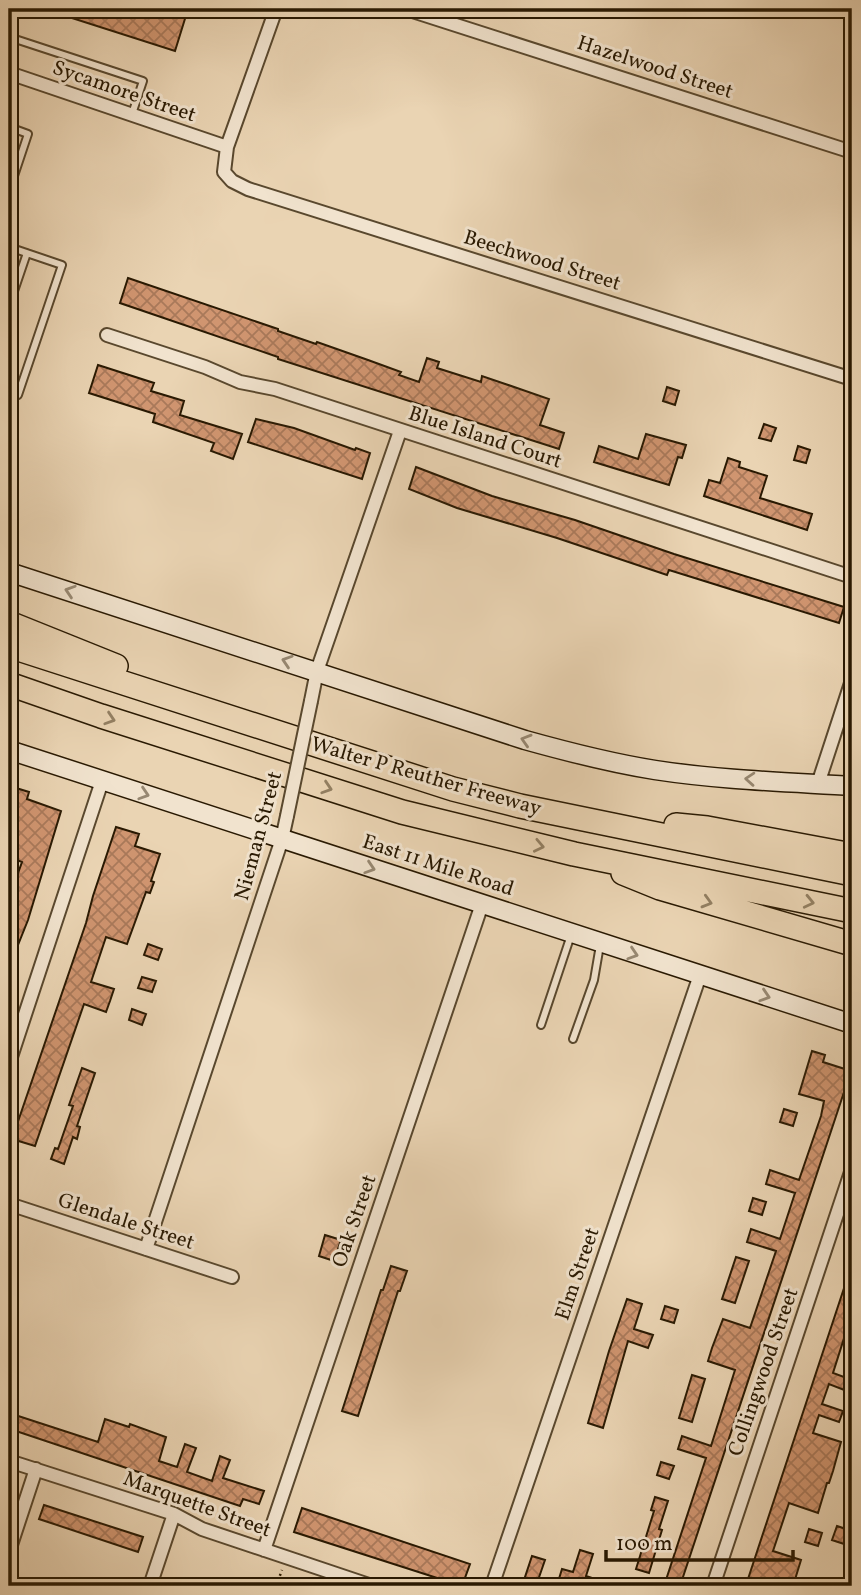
<svg xmlns="http://www.w3.org/2000/svg" width="861" height="1595" font-family="Vollkorn,serif">
<defs>
<pattern id="building-cross-hatch" width="8" height="8" patternUnits="userSpaceOnUse" patternTransform="scale(1.75)"><rect width="8" height="8" fill="#d09570"/><path d="M0 0l8 8M0 8l8-8" fill="none" stroke="#a9795a"/></pattern>
</defs>
<rect width="100%" height="100%" fill="#ead4b3"/>
<filter id="stains"><feTurbulence type="fractalNoise" baseFrequency=".00286" numOctaves="4"/><feColorMatrix values="0 0 0 0 .2 0 0 0 0 .09 0 0 0 0 .02 0 0 0 .5 -.17"/></filter>
<radialGradient id="worn" r=".72"><stop offset=".6" stop-color="#630" stop-opacity="0"/><stop offset="1" stop-color="#630" stop-opacity=".3"/></radialGradient>
<!-- building -->
<path fill="url(#building-cross-hatch)" stroke="#291902" stroke-width="2" d="M50,9h138l-13,42 -125,-40z
M128,278l150,51v2l38,13 1,-2 51,18 33,12 -2,3 20,7 8,-24 12,4 -2,6 44,14 1,-6 67,23 -9,26 24,8 -5,16 -281,-90v-2l-158,-54z
M98,365l56,18 -3,8 33,10 -4,14 62,19 -9,25 -22,-8 3,-8 -61,-21 2,-8 -66,-21z
M667,387l12,4 -4,14 -12,-4z
M256,419l38,9 61,22 1,-2 14,5 -8,26 -114,-37z
M764,424l12,4 -5,13 -12,-3z
M646,434l40,11 -4,13 -4,-1 -9,28 -75,-23 5,-16 39,13z
M798,446l12,4 -4,13 -12,-3z
M728,458l12,4 -1,5 28,9 -7,22 52,16 -5,16 -103,-34 5,-16 11,3z
M416,467l76,29 83,24 99,34 170,53 -5,16 -170,-53 -2,5 -110,-37 -100,-30 -48,-19z
M16,788l13,4 -2,7 34,12 -33,109 -18,45 -1,-67 13,-36 -13,-5v-33l8,-23 -5,-2z
M116,827l23,7 -4,12 25,8 -9,27 3,1 -4,11 -4,-1 -19,52 -21,-7 -15,45 23,7 -4,12 -4,11 -22,-8 -49,142 -23,-7 74,-216 7,-27z
M148,944l14,5 -4,11 -14,-5z
M142,977l14,4 -4,11 -14,-4z
M132,1009l14,5 -4,11 -13,-5z
M812,1051l13,4 -2,7 28,9 -171,515h-16l42,-128 -28,-9 4,-13 29,10 24,-76 -27,-9 4,-13 11,-29 27,9 26,-77 -29,-9 4,-13 29,10 15,-46 -29,-9 4,-14 29,10 22,-64 3,-15 -25,-7z
M82,1068l13,5 -18,53 3,1 -3,12 -4,-2 -9,27 -13,-5 4,-11 3,1 15,-43 -4,-1z
M784,1109l13,4 -4,13 -13,-4z
M753,1198l13,4 -4,13 -13,-4z
M325,1235l16,5 -7,21 -15,-5z
M736,1257l13,4 -14,42 -13,-4z
M391,1266l16,5 -7,20h-2l-40,125 -16,-5 39,-121h2z
M850,1270l2,1v42l-19,60 19,7v13l-23,-9 -7,20 21,7 -4,11 -20,-7 -6,18 28,9 -8,29 -4,12h-2l-9,30 -29,-10 -16,48 28,9 -8,26h-33l-13,-4z
M627,1299l15,5 -8,25 19,6 -5,13 -20,-7 -25,87 -15,-5 21,-72z
M665,1306l13,4 -4,13 -13,-4z
M692,1375l13,4 -13,43 -13,-4z
M9,1413l89,29 7,-23 24,8 1,-3 36,13 -7,24 18,6 8,-23 11,4 -9,24 25,9 8,-25 10,4 -7,18 41,13 -5,13 -16,-5 -3,7 -224,-75 -7,18z
M661,1462l13,4 -5,13 -12,-4z
M655,1497l13,4 -9,28 3,1 -13,43 -13,-4 18,-58 -3,-1z
M44,1505l99,32 -5,15 -99,-33z
M302,1508l168,56 -8,22 -168,-54z
M837,1526l15,5 -2,15 -18,-6z
M809,1529l13,4 -4,13 -13,-4z
M580,1550l13,4 -7,22 24,8v2h-38l-14,-4 4,-13 11,3z
M532,1556l13,4 -9,26h-14z"/>
<g fill="none" stroke-linecap="round" stroke-linejoin="round">
<defs>
<path id="service" d="M9,37l134,44 -11,33
M9,127l19,7 -19,57
M9,247l53,18 -44,130 -9,-3
M9,306l18,-53
M541,1025l30,-90
M573,1039l21,-59 6,-35"/>
<path id="minor" d="M276,9l-49,138 -3,25 8,9 16,8 604,190
M406,9l446,143
M9,73l218,74
M107,335l98,32 35,15 35,7 577,188
M311,701l6,-30 83,-240
M818,784l34,-104
M9,1063l93,-282
M9,1204l223,73
M146,1249l136,-410 5,-23
M9,1461l165,53 28,15 170,57
M264,1550l218,-646
M9,1551l27,-82
M150,1586l24,-72
M492,1586l208,-611
M713,1586l139,-417"/>
<path id="secondary" d="M9,572l516,168c43,12 86,23 130,30 65,10 132,12 197,16
M9,750l843,274"/>
<path id="motorway" d="M9,623l107,43
M9,646l444,143 67,17 332,68
M9,684l92,32 301,96 172,42 278,57
M676,825l31,3 145,27
M623,873l37,15 192,56"/>
</defs>
<!-- service casing -->
<use href="#service" stroke="#59482e" stroke-width="10"/>
<!-- minor casing -->
<use href="#minor" stroke="#59482e" stroke-width="16"/>
<!-- secondary casing -->
<use href="#secondary" stroke="#291902" stroke-width="21"/>
<!-- motorway casing -->
<use href="#motorway" stroke="#291902" stroke-width="26"/>
<!-- path -->
<path stroke="#291902" stroke-width="2.5" stroke-dasharray="2 3.5" stroke-linecap="butt" d="M276,1586l6,-16"/>
<!-- service -->
<use href="#service" stroke="#f1e3ce" stroke-width="6"/>
<!-- minor -->
<use href="#minor" stroke="#f1e3ce" stroke-width="12"/>
<!-- secondary -->
<use href="#secondary" stroke="#f1e3ce" stroke-width="18"/>
<!-- motorway -->
<use href="#motorway" stroke="#ead4b3" stroke-width="23"/>
<defs>
<path id="minor-bridge" d="M287,816l24,-115"/>
</defs>
<!-- minor-bridge casing -->
<use href="#minor-bridge" stroke="#59482e" stroke-width="16" stroke-linecap="butt"/>
<!-- minor-bridge -->
<use href="#minor-bridge" stroke="#f1e3ce" stroke-width="12"/>
</g>
<!-- one-way arrows -->
<defs><path id="oneway-chevron" d="M-2-3.5L2.5 0L-2 3.5" fill="none" stroke-width="1.6" stroke-linecap="round" stroke-linejoin="round" transform="scale(1.75)"/></defs>
<g stroke="#978872">
<use href="#oneway-chevron" transform="translate(70 591) rotate(-162)"/>
<use href="#oneway-chevron" transform="translate(287 661) rotate(-162)"/>
<use href="#oneway-chevron" transform="translate(526 740) rotate(-163)"/>
<use href="#oneway-chevron" transform="translate(750 779) rotate(-176)"/>
<use href="#oneway-chevron" transform="translate(144 794) rotate(18)"/>
<use href="#oneway-chevron" transform="translate(370 868) rotate(18)"/>
<use href="#oneway-chevron" transform="translate(633 954) rotate(18)"/>
<use href="#oneway-chevron" transform="translate(765 996) rotate(18)"/>
</g>
<g stroke="#938063">
<use href="#oneway-chevron" transform="translate(110 719) rotate(18)"/>
<use href="#oneway-chevron" transform="translate(327 788) rotate(18)"/>
<use href="#oneway-chevron" transform="translate(539 846) rotate(12)"/>
<use href="#oneway-chevron" transform="translate(707 902) rotate(16)"/>
<use href="#oneway-chevron" transform="translate(809 902) rotate(13)"/>
</g>
<g text-anchor="middle" dominant-baseline="central" stroke-width="6" stroke-linejoin="round" paint-order="stroke">
<!-- street labels -->
<g font-size="21" fill="#291902" stroke="#f1e3ce">
<text transform="translate(655 68) rotate(18)">Hazelwood Street</text>
<text transform="translate(124 92) rotate(19)">Sycamore Street</text>
<text transform="translate(542 261) rotate(17)">Beechwood Street</text>
<text transform="translate(485 438) rotate(18)">Blue Island Court</text>
<text transform="translate(426 777) rotate(16)">Walter P Reuther Freeway</text>
<text transform="translate(259 836) rotate(-75)">Nieman Street</text>
<text transform="translate(438 866) rotate(18)">East 11 Mile Road</text>
<text transform="translate(355 1221) rotate(-71)">Oak Street</text>
<text transform="translate(126 1222) rotate(18)">Glendale Street</text>
<text transform="translate(578 1274) rotate(-71)">Elm Street</text>
<text transform="translate(764 1372) rotate(-71)">Collingwood Street</text>
<text transform="translate(197 1505) rotate(20)">Marquette Street</text>
</g>
</g>
<!-- margin -->
<rect width="861" height="1595" fill="none" stroke="#ead4b3" stroke-width="35"/>
<rect x="10" y="10" width="840" height="1574" fill="none" stroke="#291902" stroke-width="3.5"/>
<rect x="18" y="18" width="826" height="1560" fill="none" stroke="#291902" stroke-width="2"/>
<!-- scale -->
<path d="M606 1550v10h187v-10" fill="none" stroke="#291902" stroke-width="3.5"/>
<text x="616" y="1550" font-size="21" fill="#291902" stroke="#f1e3ce" stroke-width="5" paint-order="stroke">100 m</text>
<rect width="100%" height="100%" filter="url(#stains)"/>
<rect width="100%" height="100%" fill="url(#worn)"/>
</svg>
